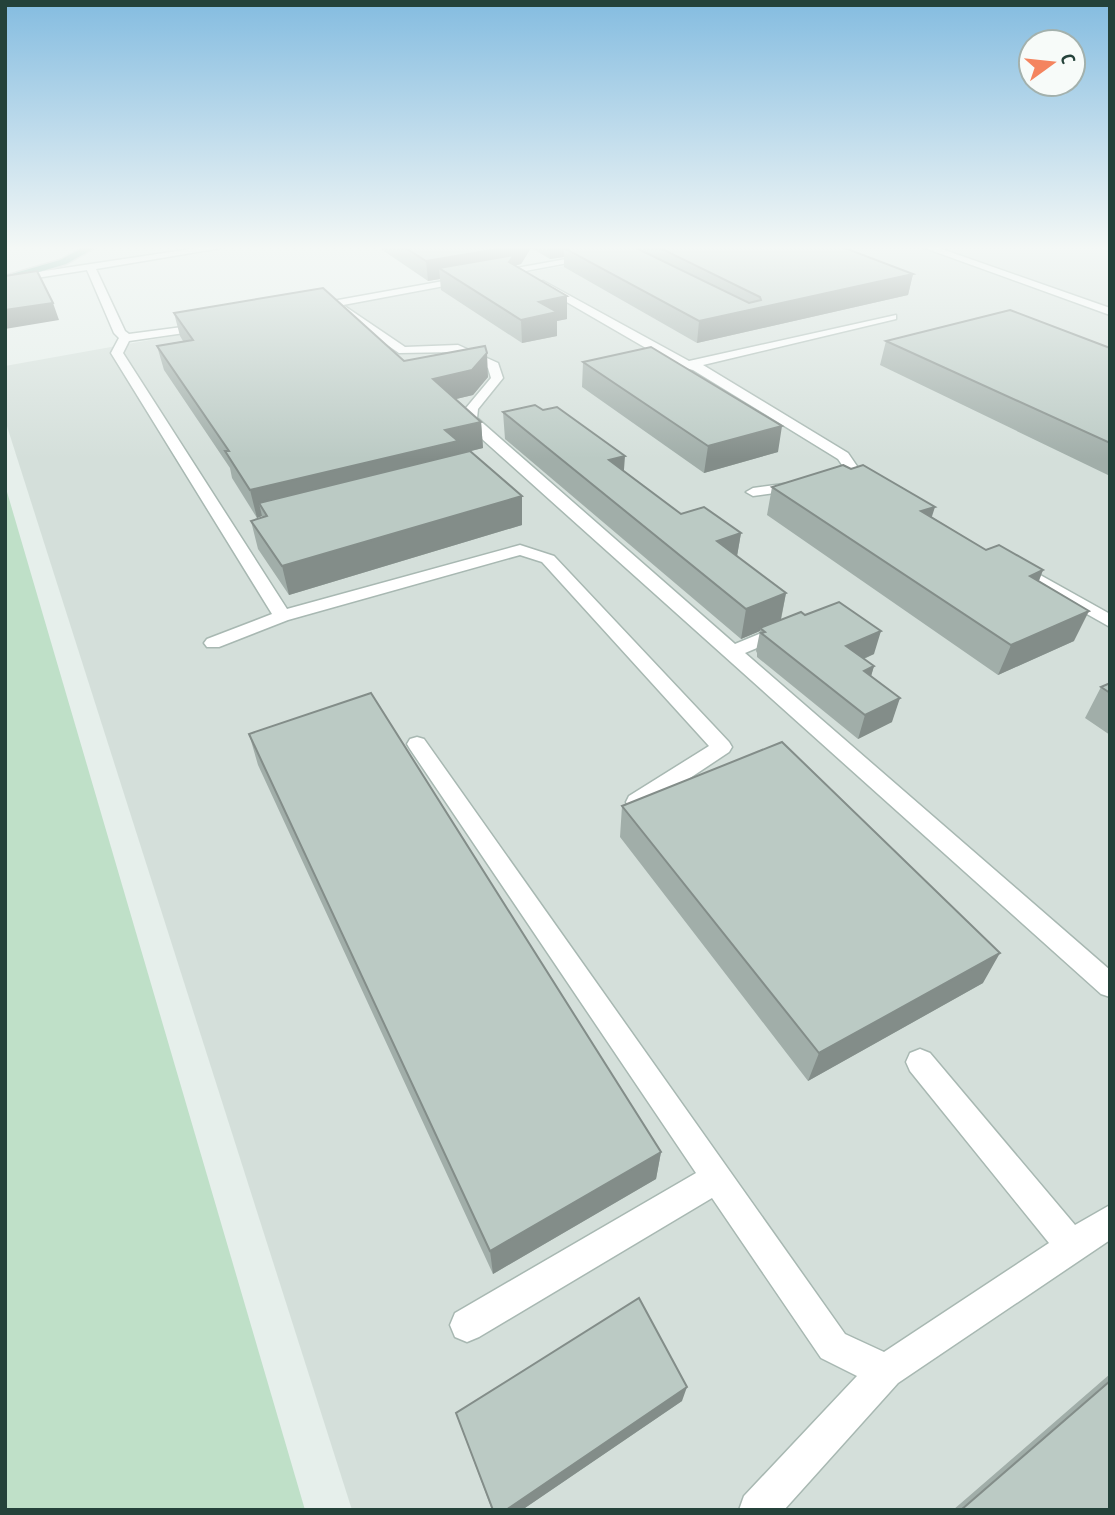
<svg xmlns="http://www.w3.org/2000/svg" width="1115" height="1515" font-family="'PT Sans Narrow',sans-serif">
<rect width="100%" height="100%" fill="#e6efeb"/>
<!-- built -->
<path fill="#d4dfda" d="M670,247h440v1263h-758l-347,-1090v-54z"/>
<!-- green -->
<path fill="#bfe0c8" d="M5,485l300,1025h-300z"/>
<g fill="none" stroke-linecap="round" stroke-linejoin="round">
<defs>
<path id="minor" d="M204,247h23l-131,22 29,62 4,3 76,-10 6,3 -6,3 -76,11 -6,12 164,256 233,-64 34,11 175,186 3,5 -3,5 -84,56 -8,2 -8,-2 -3,-6 3,-6 80,-50 -167,-184 -22,-7 -232,65 -69,27h-12l-3,-4 3,-4 65,-25 -161,-261 8,-15 -5,-5 -27,-63 -76,12 -5,-3 5,-3z
M633,247h20l-310,58 62,42 53,-2 40,18 5,15 -25,31 -1,9 258,226 41,-17h12l3,4 -3,4 -43,18 365,317v27l-9,-3 -619,-555 -19,-20 3,-11 25,-30 -3,-10 -32,-16 -57,1 -67,-46 -10,-2 5,-3z
M922,247h14l174,61v7z
M1101,247h9v4l-7,-2z
M543,281l146,80 207,-46v4l-193,46 145,88 13,19 21,13 -7,4 -24,-11 -13,-19 -145,-89 -16,-4 -138,-80 -1,-2z
M799,482l7,4 -2,3 -51,7 -7,-4 7,-4z
M1015,561l95,53v13l-101,-57 -2,-4z
M417,737l7,2 421,595 39,18 165,-109 -139,-172 -4,-9 4,-9 10,-4 10,4 145,172 35,-20v35l-212,143 -114,127h-45l5,-14 113,-120 -36,-18 -109,-160 -233,139 -12,5 -12,-5 -5,-12 5,-12 241,-140 -286,-424 -3,-5 3,-5z"/>
<path id="major" d="M84,247h12l-30,17 -61,18v-6l55,-16z"/>
</defs>
<!-- minor casing -->
<use href="#minor" stroke="#a8b8b2" stroke-width="3"/>
<!-- major casing -->
<use href="#major" stroke="#c2cac8" stroke-width="3"/>
<!-- minor -->
<use href="#minor" fill="#fff" fill-rule="evenodd"/>
<!-- major -->
<use href="#major" fill="#6aa596" fill-rule="evenodd"/>
</g>
<!-- wall -->
<path fill="#a1aea9" d="M378,247h464l71,27 -5,21 -211,48 -133,-76v-10l-14,2 -19,-11 -10,16 -6,1 52,31v23l-10,2v15l-35,7 -81,-53 -1,-11 -12,2z
M174,313l314,64 -15,18 -17,4 25,23 2,26 -24,6 63,42v29l-233,70 -31,-46 -7,-28 11,-4v-1l-5,2 -25,-40 -2,-10 -66,-98 -7,-24 26,-5 -3,-5z
M886,341l224,7v128l-230,-111z
M583,362l195,90 -74,21 -122,-86z
M503,412l121,59 57,43 60,19 -4,23 49,37 -5,27 24,-5 69,39 -10,5 10,7 -3,10 21,46 -34,17 -101,-82v-4l-1,-2 4,-20 -19,8 -236,-200z
M772,487l160,30 54,33 57,20 -4,11 35,60 -76,34 -231,-160z
M1110,683v52l-25,-17 16,-31z
M249,734l412,418 -5,27 -163,95 -235,-509z
M622,806l361,177 -175,98 -188,-244z
M1110,1374v136h-157z
M682,1401l-160,109h-30l-36,-97z"/>
<!-- shaded-wall -->
<path fill="#838d89" d="M509,247h22v1l-10,16 -7,2 -75,2 1,11 -12,2 -2,-20z
M550,247h68l-54,1v9l-14,2z
M913,274l-5,21 -211,48 2,-22z
M567,296v23l-10,2v15l-35,7 -1,-23 18,-18z
M53,303l6,17 -54,9v-19z
M487,353l1,24 -15,18 -38,9 -2,-25z
M481,422l2,26 -224,55 3,13 -5,2 -7,-28 195,-60z
M782,426l-4,26 -74,21 4,-27z
M625,456l-2,27 -14,-23z
M522,496v29l-233,70 -7,-29z
M935,507l-9,28 -5,-24z
M741,533l-5,29 -19,-21z
M1043,570l-12,30 -1,-24z
M786,593l-6,30 -20,5v3l-19,8 5,-30z
M1089,611l-15,30 -76,34 13,-30z
M881,631l-7,23 -34,15 6,-23z
M874,666l-7,24 -3,-19z
M900,698l-8,24 -34,17 7,-24z
M1000,953l-17,30 -175,98 11,-28z
M661,1152l-5,27 -163,95 -3,-23z
M687,1387l-5,14 -160,109h-16z"/>
<!-- building -->
<path fill="#bbcac4" stroke="#838d89" stroke-width="2" d="M404,247h105l-83,14z
M569,247h65l115,56 12,-3 -1,-3 -102,-50h184l71,27 -214,47 -135,-73z
M514,255l-5,7 58,34 -28,6 18,10 -36,8 -82,-52z
M37,271l16,32 -48,7v-34z
M323,288l81,73 81,-15 2,7 -15,17 -39,9 48,43 -36,8 13,11 -208,49 -25,-39h4l-72,-105 36,-6 -19,-27z
M1010,310l100,38v95l-224,-102z
M651,347l131,79 -74,20 -125,-84z
M535,405l8,5 14,-3 68,49 -16,4 72,54 23,-7 37,26 -24,8 69,52 -40,16 -243,-197z
M470,451l52,45 -240,70 -31,-45 16,-5 -8,-13z
M843,465l8,4 12,-4 72,42 -14,4 65,39 13,-5 44,25 -13,6 59,35 -78,34 -239,-158z
M839,602l42,29 -35,15 28,20 -10,5 36,27 -35,17 -104,-82 4,-1 -5,-4 41,-16 4,3z
M1110,683v10l-9,-6z
M371,693l290,459 -171,99 -241,-517z
M782,742l218,211 -181,100 -197,-247z
M639,1298l48,89 -181,123h-13l-37,-97z
M1110,1381v129h-149z"/>
<!-- sky -->
<linearGradient id="sky" x2="0" y2="1"><stop stop-color="#84bce0"/><stop offset="0.54" stop-color="#f4f8f6"/><stop offset="1" stop-color="#f4f8f6" stop-opacity="0"/></linearGradient>
<rect width="1115" height="459" fill="url(#sky)"/>
<!-- border -->
<rect width="1115" height="1515" fill="none" stroke="#24423a" stroke-width="14"/>
<!-- north arrow -->
<g transform="translate(1052 63) rotate(75)"><circle r="33" fill="#f7fbf9" stroke="#a3b1ad" stroke-width="2"/>
<path d="M0-5L12 26L0 18L-12 26Z" fill="#f4845f"/>
<text y="-10" font-size="19" font-weight="bold" text-anchor="middle" fill="#24423a">С</text>
</g>
</svg>
